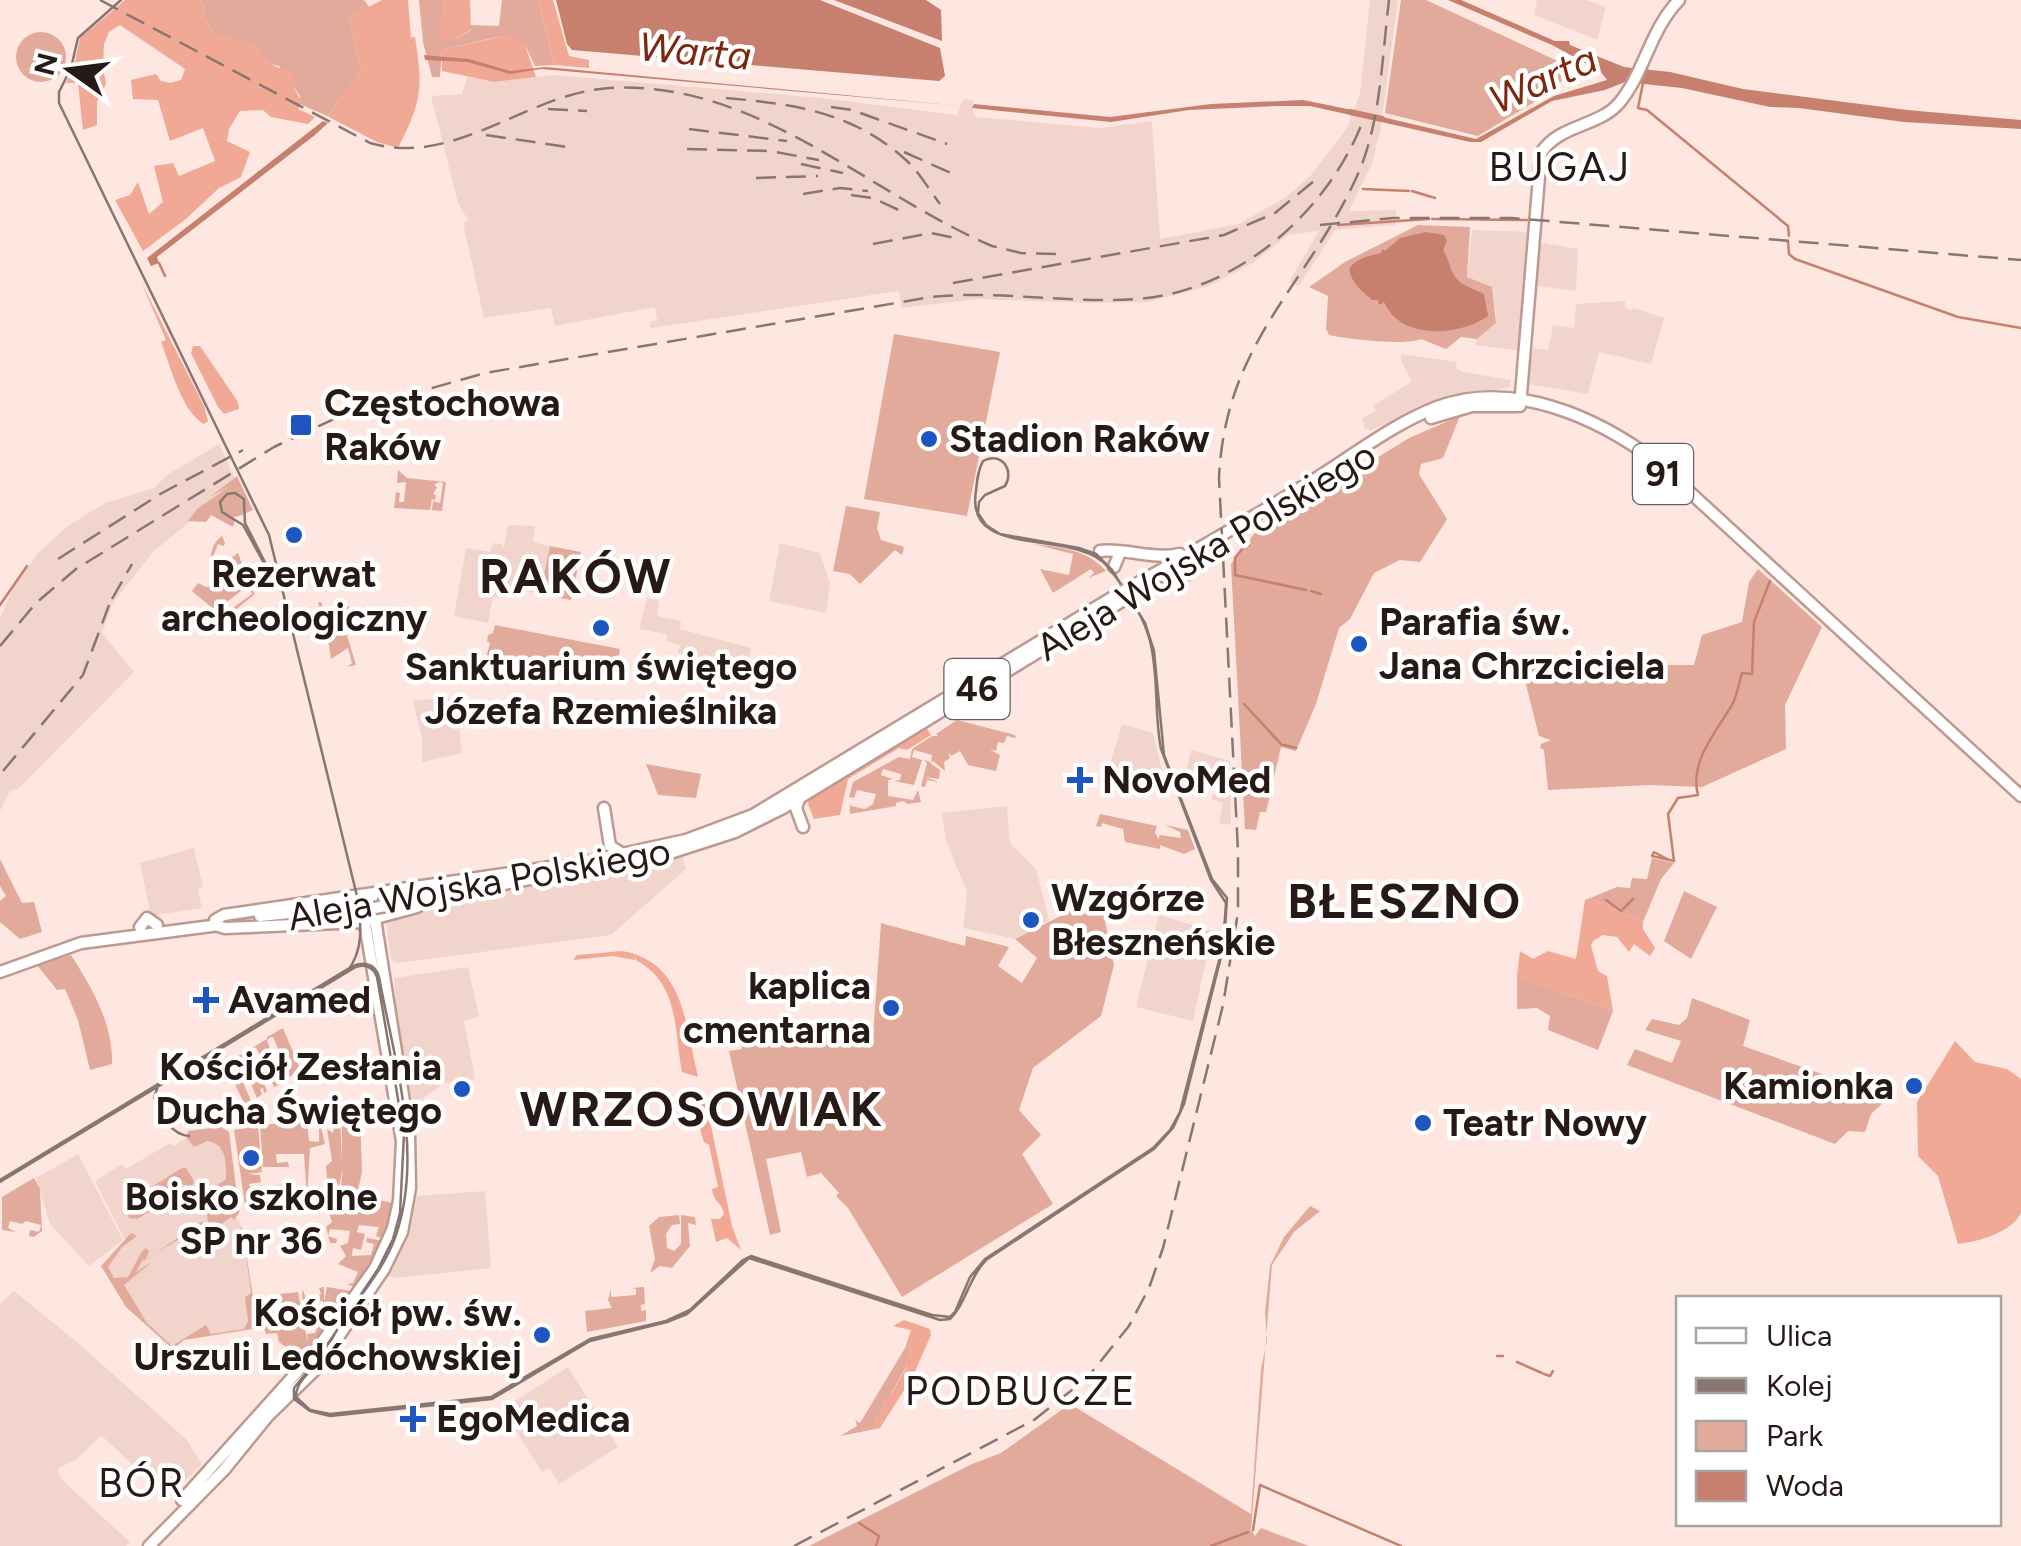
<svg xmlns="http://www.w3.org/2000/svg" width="2021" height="1546" font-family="Figtree,sans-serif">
<rect width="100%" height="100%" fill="#fee7e0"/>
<!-- built -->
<path fill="#f1d5cd" d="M1370,0h28l-18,132 -8,32 -23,47 47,-1 -1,15 -60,5 -36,56 -10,-4 30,-51 -31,4 -35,28 -44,23 -61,16 -60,1 -109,-4 -78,9 -2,-17 -248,37 -1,-6 7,-2 -2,-13 -100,19 -4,-18 -67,10 -21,-95 5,-3 -10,-17 -27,-107 31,-2 5,-17 27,5 59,-7 269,23 135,17 6,-16 10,1v11l3,6 124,11 52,-7 8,118 79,-15 47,-27 24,-21 37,-48 13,-35z
M1537,0h50l19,7 -9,33 -63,-25z
M1472,230l59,2 -10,119 -45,-6 1,-6 19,-16v-11l-4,-25 -25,-10z
M1544,243l34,6 -2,42 -40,-5 3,-40z
M1625,301v6l5,3 4,-2 30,10 -13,46 -52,-12 -11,42 -61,-10 6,-36 15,2 5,-25 21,3 2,-24z
M1401,354l56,8 -1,6 7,4 48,8 -1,7 -90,18 -35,22 -4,-2 -9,5 -7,-1 -3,-11 14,-7 -3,-5 39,-25 -11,-20z
M219,444l18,39 -84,69 -40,51 -11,30 32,39 -115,116 -9,3 -10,20v-192l13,-31 24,-34 31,-28 37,-23 49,-15 13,-13z
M508,525l27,1 -2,16 17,4 -10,48 -31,-6 -3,11 -13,-2 -5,26 -34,-7 12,-68 24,4 3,-9 9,1 2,4z
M780,543l40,10 10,30 -4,30 -57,-12z
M647,598l12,3 -2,15 24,5 -1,8 71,19 -7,36 -41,-7 3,-19 -28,-5 2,-8 -14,-4 1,-7 -28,-5z
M456,697l6,56 -40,9v-23l-9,-38z
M1122,724l31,9 10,41 -3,15 -52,-18z
M1191,750l39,11 1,64 -12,-2 4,-20 -12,-4 12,-21 -9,-6 -9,9 -9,-4 -7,5 -4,-6z
M1007,806l3,37 26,26 13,51 -34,19 -52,-11 4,-36 -21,-51 -4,-28z
M194,848l9,39 -5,2 4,19 -51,8 -11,-53z
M682,853l4,16 -75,66 -213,28 -7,-3 -5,-41 12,-5z
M1159,915l53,16 -19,90 -57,-14z
M468,967l11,49 -15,5 11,58 -31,4 -34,25 -12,-61 -4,-69z
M221,1127l8,5 11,80 -4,4 6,11 14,102 -75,11 -8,9 -47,-42 -25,-41 24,-26 -30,-59 27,-17 4,5 44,-26 3,3 15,-9v-6z
M78,1154l45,86 -34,26 -39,-42 -14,-46z
M485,1191l6,77 -95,10 -11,-3 22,-43 9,-36z
M14,1291l64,52 108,96 16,25 -34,34 -67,-63 -24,24 -20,10 5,11 68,62 -4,4h-126v-242z
M568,1367l50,80 -59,37 -10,-16 -7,4 -31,-49 9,-7 -8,-13z"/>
<!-- green -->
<path fill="#e2aa9a" d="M200,0h164l5,7 -20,10 12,55 -34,44 -27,-12v-8l-21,-30 -9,-2c-17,-24 -26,-22 -52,-28l-15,-18 2,-9z
M419,0h25l-4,39 18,-1 13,-8 -2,-5 30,1 3,-26h36l16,65 -19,1 -10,-21 -28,-8 -55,13 -2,27h-8l-9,-35z
M1401,0h25l149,69 4,10 -21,3 -21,11 -1,8 -58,35 -93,-23z
M16 57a25 25 0 1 1 50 0a25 25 0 1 1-50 0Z
M1418,225l52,2 -3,50 25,10 4,36 -19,16 -16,-2 -15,12 -25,-10c-14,7 -73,0 -92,-4l-3,-6 2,-33 -19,-9 36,-25z
M894,334l106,18 -33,164 -103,-17z
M1460,416l-17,42 -22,6 -2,10 28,45 -27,43 -20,-2 -26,13 -24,46 -11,9 -23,76 -20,47 -15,-4 -15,65h-6l-4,18 -11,-1 -14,-265 23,-30 155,-96z
M398,470l9,8 39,4 -4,29 -10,-1 1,-9 7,2 3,-20 -4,-1 -5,3 3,2 -4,7 3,1 -1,5 -3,-1 -2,11 -36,-2 2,-16 4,1 -1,9h5l2,-20 -9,1z
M237,476l16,34 -7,3 -1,-11 -2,13 -13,3 5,2 -2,7 -22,-12 -5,7 -18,-1 9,-12 33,-23 -20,11z
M846,506l34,6 -3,16 4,12 23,7 -2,8 -7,-5 -35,34 -10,-10 -17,-3z
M222,536l3,7 -1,3 -6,-2 -5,13 15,3 10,-7 8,21 -7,13 2,4 -23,18 5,6 29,-21 -3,-8 6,8 -38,31 -4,-6 4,-7 -25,-21 6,-8 8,4 8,-1 8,-19 -12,-5c1,-10 3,-20 12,-26z
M1033,544c27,3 55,6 73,27l-18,7 6,-5 -3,-4 -38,24 -13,-24 29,6 4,-21z
M550,546l31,6 -10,48 -31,-6z
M1758,569l64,58 -37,78 1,44 -84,38 -52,-2 -102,5 -4,-40 -4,-2 1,-4 10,-4 -12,-4 -18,-71h173l8,-30 40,-13 7,-40z
M318,602l4,1v5l10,2 4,-7 5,1 -6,21 7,2 3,-16 -6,-2 10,-3 -5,21 2,7 -3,1h4l9,30 -9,2 5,-4 -4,-15 -17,11 -3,-19h-4l-3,-14 6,-2h-5z
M495,625l125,24 -4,27 -67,-13 -22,3 -59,-1 17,-4 5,-18 -3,-2 1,-6 5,-2z
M957,720l58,15 1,3 -9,-2 -3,7 -6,-1 -2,9 -7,-2 11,6 -4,16 -28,-6 -8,-14 -9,5 -3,-4 2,6 -6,4 1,9 -12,-10 -3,2 10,7 -1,9 -14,-2 14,5 -12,-2 -2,7 -4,-1 6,-23 -3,-3 7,2 1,-7 -18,-5 -2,7 10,3 -8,25 -20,-4 6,-1 1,-6 -18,-5 -2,6 12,4 -5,1v16l25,4 5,-10 3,12 -13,2 -5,-3 -7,2v3l-46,8v-11l1,3 14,3 8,-5 3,-10 -19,-4 -3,8 -5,-1 4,-15 46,-25 11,2 2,-10 20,-13h6l-2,-2z
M646,764l55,10 -5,24 -38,-3z
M1100,814l57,12 -2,6 3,7 2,-4 21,3 -1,-6 -15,-7 23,5 7,19 -11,5 -24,-9v4l-35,-7 -2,-13 -21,-6 -1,4 -5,-1z
M1652,858l22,5 -13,16 -18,43 -53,-24 27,-11 13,1 2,-10 15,1z
M0,859l22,44 12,-1 8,30 -22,7 -20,-17v-21l6,-5 -6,-10z
M1684,891l33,16 -26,52 -27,-18z
M1100,896l14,69 -13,51 -68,52 -14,42 22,25 -19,19 31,50 -151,93 -54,-89 -12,-12 3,-3 -18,-20 -14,4 -6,-25 -35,7 15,73 -11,3 -41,-184 13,-2 -2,-11 42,-10 57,8 2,-6 32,7 8,-114 84,23 1,-10 43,11 -11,19 24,17 15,-25 -22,-19z
M71,955c21,33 42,68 41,109l-22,6 -12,-50 -13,-31 -8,1 -20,-25z
M1517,976l96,35 -15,39 -50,-20 2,-14 -13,-8 -20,1z
M1692,998l58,22 -7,26 127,45h14l4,7 -17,16 -6,18 -17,-1 -13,13 -208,-79 8,-16 37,14 9,-22 -36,-11 7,-11 27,6 8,-7z
M283,1028l18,43 -4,-1 -7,7 -17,-40 -4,1 -2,3 10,25 -3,2 4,-1 6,15 -10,5 -18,-40 -6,2 17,42 -3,2 -1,-5 -3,1 2,5 -5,4 -18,-41 -6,2 18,42 -6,4 -16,-33v-9l-4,1 42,-25v-2z
M360,1114l2,58 -4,18 -7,3 -10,-8 2,-17 -4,18 -8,-2 -1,7 3,-5 17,10 -14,4 2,-10 -6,8 -7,1 3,-3 -2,-30 6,-5 -5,-32 6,4 1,-6 -10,-5v-5l16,-1 2,46v-47z
M319,1119l6,25 -15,4 -3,49 16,2h-16l-3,-45h-28l1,9 11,-1 1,5h-26l-3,-42 47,-4 2,20 10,1v-14l-4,-2 5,-1z
M258,1125l4,47 -14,2 12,1 1,7 -12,2 1,3 12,-2v7l-11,4 14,-2 -1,-7 28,-4 1,20 -45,4 -1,-4 -2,2 -11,-75z
M221,1127l8,5 10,81 -5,7 -3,-3 -22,16 -5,-2 4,-7 -3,-31 21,-14c0,-17 1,-35 -19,-38l-13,6 -7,-9 1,-7z
M182,1168h4l8,13 -2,5 -13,-2 1,5h8l-51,30 -8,-1 -3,-15z
M34,1178l6,11 2,42 -8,6 -5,-1 1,-6 9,2 2,-7 -15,-4 -4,3 -12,-3 -2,7 8,4 -14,-2v-33z
M378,1200l15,3 -9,36 -8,-3 3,-9 -20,-2 -2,7 8,2 -4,16 -8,-2 -1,8 19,-1 3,-11 -8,-2 1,-4 16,3 -29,46 -7,-3 6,-1 5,-11 -20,-8 8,-8 -6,-10 8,-3 2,-12 -20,-2 -2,7 9,3 -1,4h-6l-4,-16 6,-5 -4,-12 4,-6 19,-2 4,5 2,-6z
M1310,1206l10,5 -26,21 -22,33 -21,265 4,6 6,-8 48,18h-500l163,-82 29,-11 69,-49 181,110 10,-145 6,-28 -2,-29 5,-46 14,-29z
M679,1215l1,9 -8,1 -6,9 1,14 7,3 7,-7v-29l14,2 1,8 -8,-2 2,23 -18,22 -12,-2 -10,7 5,-14 -6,-33 10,-9z
M203,1221v4l-61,36 -6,11 17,-11 -29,24 23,38 25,23 34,-21 5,9 33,-5 4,-8 -3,-24 6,-4 -7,-52 -6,2 -1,-7 5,-9 16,101 -74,12 -11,9 -47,-42 -25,-41 30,-33 6,3 -15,11 -14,20 6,11 14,-1 14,-26 4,-3 3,4 -4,8z
M324,1287v15l3,-15 24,4 -49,71 -20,17 12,-16h-5l-2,-15 -8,-6 -2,-9 -11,1 -5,-16 3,7 19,-3 -3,-28 18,-2 10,52 -1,-10 8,-1 4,-10 6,-5 -2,-4 -16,6 -2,-6 4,-4 14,1v-10l-20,2 -1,-11 1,-2 3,9 1,-3 11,1 3,-3 -2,-6z
M644,1287l1,17 -4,1v6l5,-1v11l-59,11 -2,-21 27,-3 -4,-8 3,-11v8l25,-2v-6l-4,-1z
M905,1348l5,3 -3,14 -36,65 -31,6 17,-10 -2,-6 5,3z"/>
<!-- forest -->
<path fill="#f1a894" d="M125,0h75l5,9 -2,9 15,18 29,6 12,7 11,15 25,10 -2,12 8,15 -3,8 17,8 -7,7 -37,-7 -8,-7 -23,1 -11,18 -2,12 23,11 -9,25 -22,11 -32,30 -44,33 -28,-51 15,-5 8,-13 11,32 14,-12 -9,-36 19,-3 6,13 36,-15 -12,-33 -33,13 -12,-41 -25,-1 -2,-19 25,-6 5,7 9,2 11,-3 4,-11 -65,-44 -11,7 -5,12 -1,23 3,17 -9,18v23l-14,5 -5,-47h-12l8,-16 6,-29z
M382,0h26l3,38 4,-1c8,52 7,64 -17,111l-21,-6 -50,-26 34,-44 -12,-55z
M444,0h26l1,29c-9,7 -20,15 -32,10z
M538,0h15l16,56 20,4v8l-35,-3z
M512,34l13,11 11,32 -42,5 -52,-11v-21z
M141,282l63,124 4,15 -4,3c-23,-13 -33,-57 -43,-82l5,-2z
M193,346h7l38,56 1,7 -15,5 -6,-7 -27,-54z
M926,727l5,8 -24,15 -8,-2 -51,31 -8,36 -26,4 -6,-15 1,-5z
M1590,898l53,24v7l12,19 -5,8 -16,-12 -5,8 -12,-15 -14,-2 -10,6 -2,5 7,25 9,5 6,35 -96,-35 3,-25 13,8 15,-8 28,8 9,-59z
M622,951c62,11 63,71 76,126l-16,-5c-8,-41 -2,-88 -46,-112v-4l-1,4 -22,-4 -40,4 4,-5z
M1955,1041l20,21 32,7 14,10v134c-9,19 -43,29 -63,31l-20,-68 -20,-20 -1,-54z
M706,1102l26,124 9,24 -14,-12 -11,4 -5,-23h9l4,-5c-2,-13 -9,-8 -12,-25l6,-2 -9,-42 -5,-3 -7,-23 4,-3v-9l-11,-2z
M904,1320l26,9 1,6 -18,41 -33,52 -9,2 14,-25 -4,-2 11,-10 15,-27 -3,-3 6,-12 -5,-3 6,-18 -18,-4z"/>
<!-- water -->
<path fill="#c6806d" d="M556,0h264l120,48 5,28 -6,5 -367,-31 -5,-6z
M834,0h92l15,10 1,31z
M1448,0h13l94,41h14l1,4 54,22 46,5 73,17 164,21 114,10v9l-117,-7 -105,-14 -29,-1 -88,-19 -57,-6 -20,8 -53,11 -71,41h-11l-93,-21 1,-5 98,23 78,-43 53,-16 -7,-9 -48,-26z
M424,55l45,4 41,12 36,-4 416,39 -421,-37 -31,5 -43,-12 -42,-2z
M1303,100l54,11 -2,5 -45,-10h-33l-88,4 -78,12 -139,-14 2,-4 136,13 101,-13z
M323,121l5,2 -13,12 -158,122 2,6 -8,3 -4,-8z
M1426,232l18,3 3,6 -4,9c6,9 6,17 11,25 6,11 21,14 30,19l4,22c-26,19 -87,26 -104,-14l-5,3 -1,-5h-6c-11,-10 -20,-16 -23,-31 8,-12 21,-13 32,-16l1,-4 3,2 15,-13z"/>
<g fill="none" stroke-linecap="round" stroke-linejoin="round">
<!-- stream -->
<path stroke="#c6806d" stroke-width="2.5" d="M1643,83l-5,25 9,2 141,116 1,10
M1363,189l46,2
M1412,191l23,7
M1432,219l97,1
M1338,225l91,-6
M1788,241l1,13 6,5 163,58 63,11
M159,263l6,13
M1249,545l-3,-1 -11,14v17l71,15
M1311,591l10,3
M0,605l27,-39
M1244,704l38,41
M1284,745l12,3
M1667,859l-13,-7 -2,4 22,5 -6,-47 10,-16 20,-3c-9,-33 18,-63 34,-90 5,-10 7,-21 10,-32l10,1 2,-52 16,-41
M1606,900l15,11 12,-12
M1497,1356h6
M1517,1362l25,11
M1544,1374l6,2 3,-5
M859,1523l20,13 -3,10
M1253,1530l7,-45 141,61
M1211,1546l37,-14"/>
<!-- river -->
<path stroke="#c6806d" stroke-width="6" d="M1350,112l32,7"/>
<defs>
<path id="major" d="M1520,406l21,-253c18,-29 59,-26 79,-51 25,-31 30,-72 59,-102
M1431,418l41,-12h45
M1100,551c27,-3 53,9 80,3
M1114,567l5,-12
M1162,576l26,-2
M1134,585c60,-33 119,-68 178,-104 40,-25 81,-57 125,-74 76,-28 161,10 221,56l363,333
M800,797l-4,11 7,19
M604,808l6,38 13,8
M544,871l142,-31 67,-25 365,-221
M386,906l284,-53 65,-21 48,-24 339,-207
M260,916l48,-5
M301,917l44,-4
M215,920l9,-5 327,-48
M215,925l10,3 136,-6 56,-15
M140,927l7,-9 10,7
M0,972l81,-29 138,-18
M182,1500l133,-148 60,-84 18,-40 6,-27 3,-60 -42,-246
M149,1546l75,-76 43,-53 51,-50 66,-98 18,-37 8,-44 -1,-55 -38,-239"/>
</defs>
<!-- major casing -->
<use href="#major" stroke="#bd998f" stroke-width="15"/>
<!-- major -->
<use href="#major" stroke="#fff" stroke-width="10"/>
<!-- tram -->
<path stroke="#887671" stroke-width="2.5" d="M121,0l-43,38 -7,30 -12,24v11l210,432 88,361c4,27 8,54 -11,77
M273,578l-28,-55 -1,-24 -9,-6 -8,1 -7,8 2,10 21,13 32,58
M158,1086l-4,12c7,15 16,37 35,38
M0,1180l351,-213c12,-6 24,-4 28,10 15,82 45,176 17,258 -12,35 -37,61 -57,92 -7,10 -12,22 -19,33 -9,12 -24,21 -24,37l14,13 20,4 161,-17 99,-58 76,-18 24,-11 53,-50 8,-4 181,59 18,2 5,-5 15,-35 15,-18 168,-111 17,-18 10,-18 43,-167 3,-42 -15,-23 -50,-131c-7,-35 -2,-73 -11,-108 -6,-25 -26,-54 -42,-74 -32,-40 -144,-5 -132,-76 1,-11 2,-21 7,-30 18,-10 32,9 22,25l-20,9 -6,7 -1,11 8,12 14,9 79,14 17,6 16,16 33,53 9,28 10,104 48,124 15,19 -3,47 -40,159 -11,24 -19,21 -168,111c-17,17 -20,44 -36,59l-10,1 -191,-62 -62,56 -20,8 -77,19 -98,58 -162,17 -20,-5 -16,-12v-11l23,-28 61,-91 15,-30 7,-26 4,-79 -27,-157c-4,-10 -13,-14 -23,-9l-354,214
M199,1208l22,-13"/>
<!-- rail -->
<path stroke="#887671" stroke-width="2.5" stroke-dasharray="20 10" stroke-linecap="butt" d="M100,0l270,143c86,25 156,-50 240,-55 146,-8 256,104 382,158l29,7 39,1
M726,98c68,6 128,14 181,63 13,12 22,29 33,43
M831,107l21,3 95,34
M548,109l39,2
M689,129l98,12
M486,135l88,13
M687,149l83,2 49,9
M904,152l49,22
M801,164l42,9
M756,178l62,-2
M803,194l37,-6 28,3
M851,195l22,3 30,14
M1320,225l73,-7h119l509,42
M873,244l58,-11 29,6
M953,283l271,-48 51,-22 45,-37
M58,559l104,-66 81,-43
M112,599l20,-35
M0,646l36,-43 40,-34 198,-122 77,-36 134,-38 446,-76c69,-7 137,7 206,2 101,-7 193,-89 227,-181
M3,771l80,-96 26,-70
M794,1546l240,-126 53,-42 42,-52 20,-38 14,-40 60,-243 15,-93v-61l-19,-373c6,-136 88,-191 139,-304 23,-53 24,-117 31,-174"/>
<defs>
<path id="major-bridge" d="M1118,594l16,-9
M345,913l41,-7"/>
</defs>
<!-- major-bridge casing -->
<use href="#major-bridge" stroke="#bd998f" stroke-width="15" stroke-linecap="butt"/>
<!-- major-bridge -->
<use href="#major-bridge" stroke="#fff" stroke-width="10"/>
</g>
<!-- markers -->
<g fill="#1d55c1" stroke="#fff" stroke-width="4">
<rect x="289" y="413" width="24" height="24" rx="5"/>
<circle cx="929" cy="439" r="10"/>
<circle cx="294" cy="535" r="10"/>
<circle cx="601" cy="628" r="10"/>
<circle cx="1359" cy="644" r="10"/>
<path d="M1075 765h10v10h10v10h-10v10h-10v-10h-10v-10h10z"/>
<circle cx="1031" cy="920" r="10"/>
<path d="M201 985h10v10h10v10h-10v10h-10v-10h-10v-10h10z"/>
<circle cx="891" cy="1008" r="10"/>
<circle cx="1914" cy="1086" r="10"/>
<circle cx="462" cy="1089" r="10"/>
<circle cx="1423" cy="1123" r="10"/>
<circle cx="251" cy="1158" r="10"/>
<circle cx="542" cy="1335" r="10"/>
<path d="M408 1404h10v10h10v10h-10v10h-10v-10h-10v-10h10z"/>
</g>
<g text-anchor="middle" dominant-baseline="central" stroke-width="9" stroke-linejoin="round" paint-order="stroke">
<!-- shield labels -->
<g fill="#fff" stroke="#685f5c" stroke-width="2.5">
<rect x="1633" y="444" width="60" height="60" rx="8"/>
<rect x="944.5" y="659" width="65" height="60" rx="8"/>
</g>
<g font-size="35" font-weight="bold" fill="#271a16">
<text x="1663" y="474">91</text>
<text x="977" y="689">46</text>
</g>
<!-- poi labels -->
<g font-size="38" font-weight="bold" fill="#271a16" stroke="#fff" text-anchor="start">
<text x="324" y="403">Częstochowa<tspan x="324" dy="44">Raków</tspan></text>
<text x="949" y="439">Stadion Raków</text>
<text x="294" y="574" text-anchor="middle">Rezerwat<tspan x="294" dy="44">archeologiczny</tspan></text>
<text x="1379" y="622">Parafia św.<tspan x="1379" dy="44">Jana Chrzciciela</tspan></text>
<text x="601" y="667" text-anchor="middle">Sanktuarium świętego<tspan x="601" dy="44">Józefa Rzemieślnika</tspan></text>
<text x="1102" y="780">NovoMed</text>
<text x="1051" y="898">Wzgórze<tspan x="1051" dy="44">Błeszneńskie</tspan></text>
<text x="871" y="986" text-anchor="end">kaplica<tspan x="871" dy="44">cmentarna</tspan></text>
<text x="228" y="1000">Avamed</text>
<text x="442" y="1067" text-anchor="end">Kościół Zesłania<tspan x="442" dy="44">Ducha Świętego</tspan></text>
<text x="1894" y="1086" text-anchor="end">Kamionka</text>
<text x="1443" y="1123">Teatr Nowy</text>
<text x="251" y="1197" text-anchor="middle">Boisko szkolne<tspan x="251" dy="44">SP nr 36</tspan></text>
<text x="522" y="1313" text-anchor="end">Kościół pw. św.<tspan x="522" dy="44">Urszuli Ledóchowskiej</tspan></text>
<text x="436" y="1419">EgoMedica</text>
</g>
<!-- street labels -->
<g font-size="38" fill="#271a16" stroke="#fff">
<text transform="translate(1206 551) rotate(-31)">Aleja Wojska Polskiego</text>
<text transform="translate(479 884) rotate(-10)">Aleja Wojska Polskiego</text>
</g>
<!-- water labels -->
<g font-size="40" font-style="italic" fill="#7c280f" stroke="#fff">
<text transform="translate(695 51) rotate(5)">Warta</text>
<text transform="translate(1543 79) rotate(-24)">Warta</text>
</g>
<!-- neighbourhood labels -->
<g font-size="40" letter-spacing="2.5" fill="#271a16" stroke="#fff">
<text x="1560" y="167">BUGAJ</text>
<text x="1021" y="1391">PODBUCZE</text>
<text x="142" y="1483">BÓR</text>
</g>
<!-- district labels -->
<g font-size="48" font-weight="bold" letter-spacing="2.5" fill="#271a16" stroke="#fff">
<text x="576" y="576">RAKÓW</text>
<text x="1405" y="901">BŁESZNO</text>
<text x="702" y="1109">WRZOSOWIAK</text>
</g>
</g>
<!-- legend -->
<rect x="1676" y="1296" width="325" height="230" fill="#ffffff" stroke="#a9a3a2" stroke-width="2.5"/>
<rect x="1696" y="1328" width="50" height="15" fill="#ffffff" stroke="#a9a3a2" stroke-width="2.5"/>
<text x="1766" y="1346" font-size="30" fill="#271a16">Ulica</text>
<rect x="1696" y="1378" width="50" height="15" fill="#887671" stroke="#a9a3a2" stroke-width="2.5"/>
<text x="1766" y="1396" font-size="30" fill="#271a16">Kolej</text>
<rect x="1696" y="1421" width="50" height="30" fill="#e2aa9a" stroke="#a9a3a2" stroke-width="2.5"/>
<text x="1766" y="1446" font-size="30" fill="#271a16">Park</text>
<rect x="1696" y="1471" width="50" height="30" fill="#c6806d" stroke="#a9a3a2" stroke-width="2.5"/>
<text x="1766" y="1496" font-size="30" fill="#271a16">Woda</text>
<!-- north arrow -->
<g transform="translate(70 70) rotate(284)" stroke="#ffffff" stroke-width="8" paint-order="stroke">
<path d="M0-8L18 38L0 25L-18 38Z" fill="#271a16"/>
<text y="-15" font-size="28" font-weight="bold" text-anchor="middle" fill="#271a16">N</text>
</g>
</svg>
